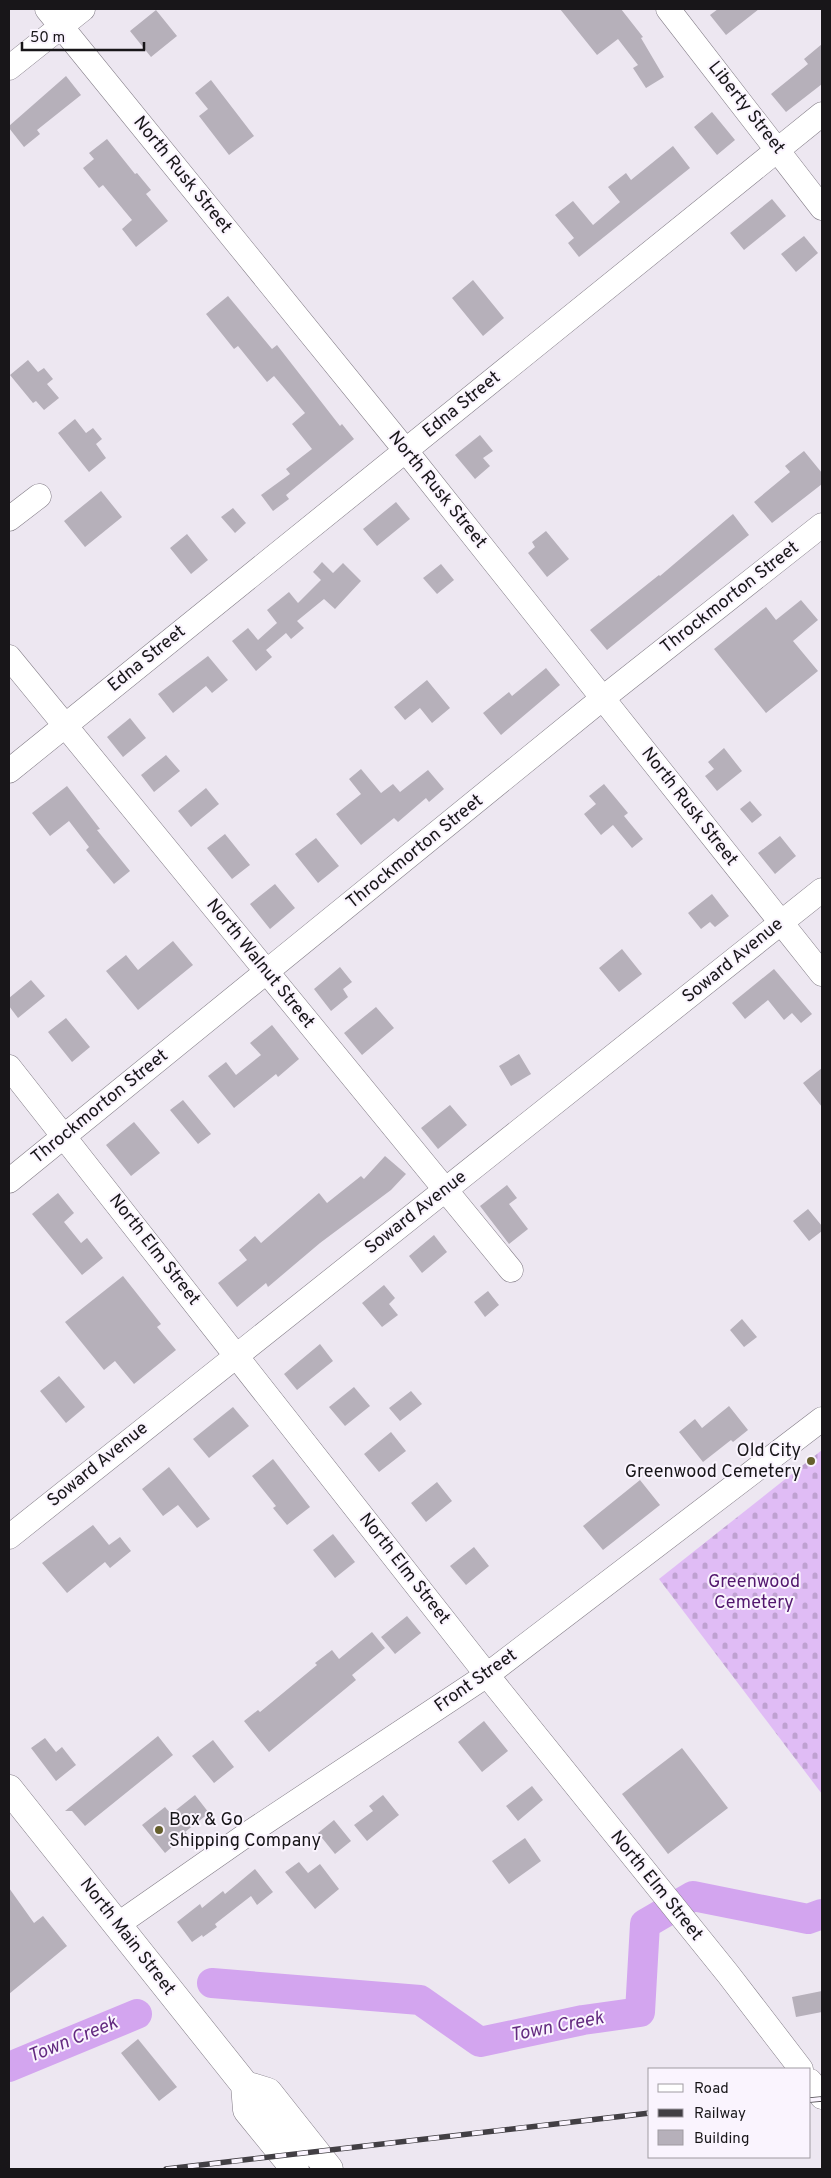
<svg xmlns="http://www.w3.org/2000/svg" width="831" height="2178" font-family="Overpass,sans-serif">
<defs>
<pattern id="cemetery-stones" width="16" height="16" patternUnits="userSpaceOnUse" patternTransform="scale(1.25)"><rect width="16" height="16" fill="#e0bcf5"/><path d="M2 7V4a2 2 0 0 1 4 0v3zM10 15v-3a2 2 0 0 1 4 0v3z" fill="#bfa1d1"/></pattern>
</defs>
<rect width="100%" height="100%" fill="#ede7f1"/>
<!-- cemetery -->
<path fill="url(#cemetery-stones)" d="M822,1450v344l-163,-215z"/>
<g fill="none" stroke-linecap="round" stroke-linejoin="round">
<!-- river -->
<path stroke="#d3a5ef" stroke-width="30" d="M212,1983l208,17 60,42 103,-22 57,-8 5,-88 48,-28 115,23 14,-5
M9,2067l128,-53"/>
</g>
<!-- building -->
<path fill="#b6b0ba" d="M560,9h61l22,28 -2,1 23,39 -18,11 -13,-20 5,-3 -20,-26 -21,16z
M718,9h41l-33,26 -16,-20z
M156,10l21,26 -26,21 -21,-26z
M822,44v40l-36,28 -15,-18 37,-30 -4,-5z
M66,76l15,19 -44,35 3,4 -16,13 -15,-19v-2z
M211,80l43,56 -25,19 -30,-39 9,-7 -13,-16z
M712,112l23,28 -18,15 -23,-28z
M107,139l28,35 2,-1 14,17 -5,4 22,27 -32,26 -14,-18 10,-9 -29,-35 -4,3 -16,-20 11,-9 -5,-6z
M673,146l17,22 -111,89 -11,-14 6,-5 -19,-23 18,-14 20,24 27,-23 -12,-15 18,-14 5,7z
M772,199l14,17 -42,34 -14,-17z
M804,236l14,17 -22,19 -15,-18z
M473,280l31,38 -21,18 -31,-38z
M228,296l44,53 5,-4 63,81 2,-2 12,15 -68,56 3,4 -16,12 -12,-16 29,-21 -4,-5 26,-20 -20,-25 13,-11 -31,-37 -7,6 -29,-36 -4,3 -28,-35z
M28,360l10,12 6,-4 9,11 -6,5 12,14 -15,12 -8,-9 -3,2 -23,-28z
M75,419l11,14 7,-5 9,11 -6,5 10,14 -17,14 -31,-39z
M480,435l13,16 -10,7 7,8 -15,13 -20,-24z
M804,451l18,22v11l-50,39 -18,-21 36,-30 -5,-6z
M101,491l21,26 -37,30 -21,-26z
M396,502l14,17 -33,27 -14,-17z
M233,508l13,15 -11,10 -14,-16z
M733,514l16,21 -142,115 -17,-20 69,-55 1,1z
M546,531l23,28 -22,18 -19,-24 7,-6 -3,-5z
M187,534l21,26 -17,14 -21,-26z
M322,562l11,11 10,-10 18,18 -26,28 -11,-10 -27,22 7,7 -13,11 -5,-6 -20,17 6,7 -16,14 -24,-30 16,-13 10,12 19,-17 -10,-13 22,-18 9,11 23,-23 -8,-8z
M441,564l13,16 -17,14 -14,-16z
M801,600l17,20 -25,21 25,30 -52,42 -52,-64 52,-42 10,13z
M208,656l20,24 -16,13 -6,-7 -33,27 -15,-19z
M546,668l14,17 -59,50 -18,-22 26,-21 3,4z
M427,680l23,28 -18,15 -12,-15 -15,12 -11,-13z
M130,718l16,20 -23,19 -16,-20z
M724,748l18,23 -25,20 -12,-15 9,-7 -6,-7z
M166,755l14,16 -26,21 -13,-17z
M361,769l20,24 12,-9 7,8 28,-22 16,19 -15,13 -3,-4 -28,24 -4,-4 -33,27 -25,-31 25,-20 -12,-15z
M604,784l24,29 -4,3 19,23 -11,9 -19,-23 -12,10 -17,-21 12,-10 -7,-8z
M67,786l33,43 -3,1 33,41 -16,13 -28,-34 3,-3 -20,-26 -19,15 -18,-23z
M206,788l13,16 -28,23 -13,-16z
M750,801l12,14 -10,8 -12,-14z
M225,834l25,31 -18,14 -25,-31z
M780,836l16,20 -21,18 -17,-21z
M316,838l23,28 -21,17 -23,-29z
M275,884l20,24 -25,21 -20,-25z
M712,894l17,22 -14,11 -5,-5 -9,7 -13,-16z
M173,941l20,24 -55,45 -32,-39 20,-16 12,15z
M622,949l20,25 -23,18 -20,-24z
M340,967l12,15 -9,7 5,8 -17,14 -17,-22z
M774,969l38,45 -11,9 -9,-10 -8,7 -16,-20 -23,19 -13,-16z
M31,980l14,16 -27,22 -9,-12v-8z
M376,1007l18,21 -32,27 -18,-22z
M66,1018l24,29 -18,15 -24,-30z
M272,1025l27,34 -21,18 -2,-3 -42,34 -26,-32 18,-14 10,13 25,-20 -11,-12z
M519,1054l12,20 -20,12 -12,-20z
M822,1068v39l-19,-24z
M183,1100l28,34 -13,10 -28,-34z
M450,1105l17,20 -29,24 -17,-21z
M134,1122l26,31 -29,23 -25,-31z
M385,1156l21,18 -15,16 -71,53 -52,44 -2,-4 -29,24 -19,-24 29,-23 -8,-10 16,-14 6,7 58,-50 8,10 34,-27 3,3z
M507,1185l10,13 -8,6 19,25 -19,15 -29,-38z
M58,1193l16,20 -10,9 17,21 6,-5 16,20 -21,17 -50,-61z
M808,1209l14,17v5l-13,10 -16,-20z
M434,1235l13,17 -25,21 -13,-17z
M123,1276l38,48 -4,3 19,23 -42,34 -19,-23 -11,9 -39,-48z
M384,1285l11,13 -6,6 9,11 -16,12 -20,-24z
M488,1291l11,14 -14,12 -11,-15z
M742,1319l15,18 -13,10 -14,-17z
M320,1344l13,17 -36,29 -13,-16z
M59,1376l26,31 -19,16 -26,-32z
M354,1387l16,19 -25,20 -16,-19z
M411,1391l11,13 -22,17 -11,-13z
M729,1406l19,24 -15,12 -2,-2 -28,22 -24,-30 16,-13 7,9z
M233,1407l16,19 -40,32 -16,-19z
M391,1432l15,19 -27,21 -15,-18z
M273,1459l37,48 -23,18 -14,-17 3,-2 -24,-30z
M169,1467l41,52 -13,9 -19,-23 -15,11 -21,-27z
M640,1480l20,25 -57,45 -20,-24z
M437,1482l15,19 -26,21 -15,-19z
M93,1525l16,20 11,-8 11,14 -21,17 -5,-6 -38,31 -25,-30z
M333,1534l22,28 -20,16 -22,-28z
M474,1547l15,19 -23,19 -16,-19z
M407,1616l14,17 -26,21 -14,-17z
M372,1632l13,16 -33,27 4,5 -87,72 -25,-31 14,-11 2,2 57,-47 -2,-2 17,-13 7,9z
M484,1721l24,30 -26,21 -24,-30z
M158,1736l15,19 -88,71 -13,-15h-7z
M45,1738l11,14 6,-5 14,18 -20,16 -25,-33z
M213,1740l21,27 -20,16 -22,-27z
M682,1748l46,60 -60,46 -46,-60z
M532,1786l11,14 -25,21 -12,-15z
M195,1795l14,18 -24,19 2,2 -22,19 -23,-28 23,-18 6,7z
M383,1795l16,20 -32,26 -13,-16 19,-14 -4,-5z
M334,1820l17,21 -16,13 -17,-21z
M525,1838l16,23 -32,23 -17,-23z
M299,1862l9,11 12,-9 19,25 -24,20 -30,-37z
M255,1869l18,23 -16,13 -6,-9 -36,28 2,3 -14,10 -1,-2 -10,7 -15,-20 23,-18 2,4 21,-17 2,3z
M9,1888l25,35 9,-7 24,30 -58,48z
M822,1991v21l-26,5 -4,-20z
M138,2039l39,48 -18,14 -38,-48z"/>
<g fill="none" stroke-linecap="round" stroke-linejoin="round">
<defs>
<path id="minor" d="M47,9l359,442 416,523
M668,9l154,199
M9,68l74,-59
M9,519l30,-23
M9,657l502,613
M9,771l813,-657
M9,1067l478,608 241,299 73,95
M9,1181l594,-483 219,-173
M9,1537l813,-647
M117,1925l129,-90 241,-160 335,-256
M810,2081l12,16"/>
<path id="major" d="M9,1789l236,296 23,7 61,77
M245,2085l2,25 48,59"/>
</defs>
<!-- minor casing -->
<use href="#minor" stroke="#837d87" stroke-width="25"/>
<!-- major casing -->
<use href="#major" stroke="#837d87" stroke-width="29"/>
<!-- minor -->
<use href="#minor" stroke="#fff" stroke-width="24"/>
<!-- major -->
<use href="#major" stroke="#fff" stroke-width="28"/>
<defs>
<path id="rail" d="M810,2100l12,-1
M166,2169l484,-56"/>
</defs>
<!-- rail casing -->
<use href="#rail" stroke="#423f44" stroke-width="5.5"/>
<!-- rail -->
<use href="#rail" stroke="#faf4fe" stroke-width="4" stroke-dasharray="11" stroke-linecap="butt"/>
</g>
<!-- markers -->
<g fill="#655f2c" stroke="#faf4fe" stroke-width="2">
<circle cx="811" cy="1461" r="5"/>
<circle cx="159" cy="1830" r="5"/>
</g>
<g text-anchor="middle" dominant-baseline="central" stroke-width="4" stroke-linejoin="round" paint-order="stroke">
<!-- street labels -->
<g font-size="18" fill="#181619" stroke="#faf4fe">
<text transform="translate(746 108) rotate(52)">Liberty Street</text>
<text transform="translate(182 175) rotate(51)">North Rusk Street</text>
<text transform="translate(462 405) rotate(-39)">Edna Street</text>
<text transform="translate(437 490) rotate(51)">North Rusk Street</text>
<text transform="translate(730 598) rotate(-38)">Throckmorton Street</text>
<text transform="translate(147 659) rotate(-39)">Edna Street</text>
<text transform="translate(689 807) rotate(52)">North Rusk Street</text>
<text transform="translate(415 852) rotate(-39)">Throckmorton Street</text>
<text transform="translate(733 961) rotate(-39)">Soward Avenue</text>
<text transform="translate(260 964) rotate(51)">North Walnut Street</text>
<text transform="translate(100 1107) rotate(-39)">Throckmorton Street</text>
<text transform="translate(416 1213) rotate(-38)">Soward Avenue</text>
<text transform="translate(154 1250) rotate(52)">North Elm Street</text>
<text transform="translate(98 1465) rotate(-39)">Soward Avenue</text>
<text transform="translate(404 1569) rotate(52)">North Elm Street</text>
<text transform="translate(476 1681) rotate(-35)">Front Street</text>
<text transform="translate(656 1886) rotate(51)">North Elm Street</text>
<text transform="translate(127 1937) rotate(52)">North Main Street</text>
</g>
<!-- poi labels -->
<g font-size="18" fill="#181619" stroke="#faf4fe" text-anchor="end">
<text x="801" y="1451">Old City<tspan x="801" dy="21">Greenwood Cemetery</tspan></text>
<text x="169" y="1820" text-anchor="start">Box &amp; Go<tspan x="169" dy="21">Shipping Company</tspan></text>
</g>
<!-- park labels -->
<g font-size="18" fill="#52176e" stroke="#faf4fe">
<text x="754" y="1582">Greenwood<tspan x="754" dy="21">Cemetery</tspan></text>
</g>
<!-- water labels -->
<g font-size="19" font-style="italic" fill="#642b81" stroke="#faf4fe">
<text transform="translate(557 2027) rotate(-11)">Town Creek</text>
<text transform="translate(73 2040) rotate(-22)">Town Creek</text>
</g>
</g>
<!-- border -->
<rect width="831" height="2178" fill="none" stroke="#181619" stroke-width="20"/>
<!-- legend -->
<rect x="648" y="2068" width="162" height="90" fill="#faf4fe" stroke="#a09ba2"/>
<rect x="658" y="2084" width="25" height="8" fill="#ffffff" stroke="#a09ba2"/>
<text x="694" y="2093" font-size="15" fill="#181619">Road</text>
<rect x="658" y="2109" width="25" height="8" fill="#423f44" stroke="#a09ba2"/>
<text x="694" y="2118" font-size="15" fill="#181619">Railway</text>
<rect x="658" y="2130" width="25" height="15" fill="#b6b0ba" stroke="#a09ba2"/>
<text x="694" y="2143" font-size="15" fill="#181619">Building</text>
<!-- scale -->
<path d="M22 42v8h122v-8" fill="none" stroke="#181619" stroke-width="2.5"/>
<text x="30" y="42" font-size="15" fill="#181619" stroke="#faf4fe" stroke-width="4" paint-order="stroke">50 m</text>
</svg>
